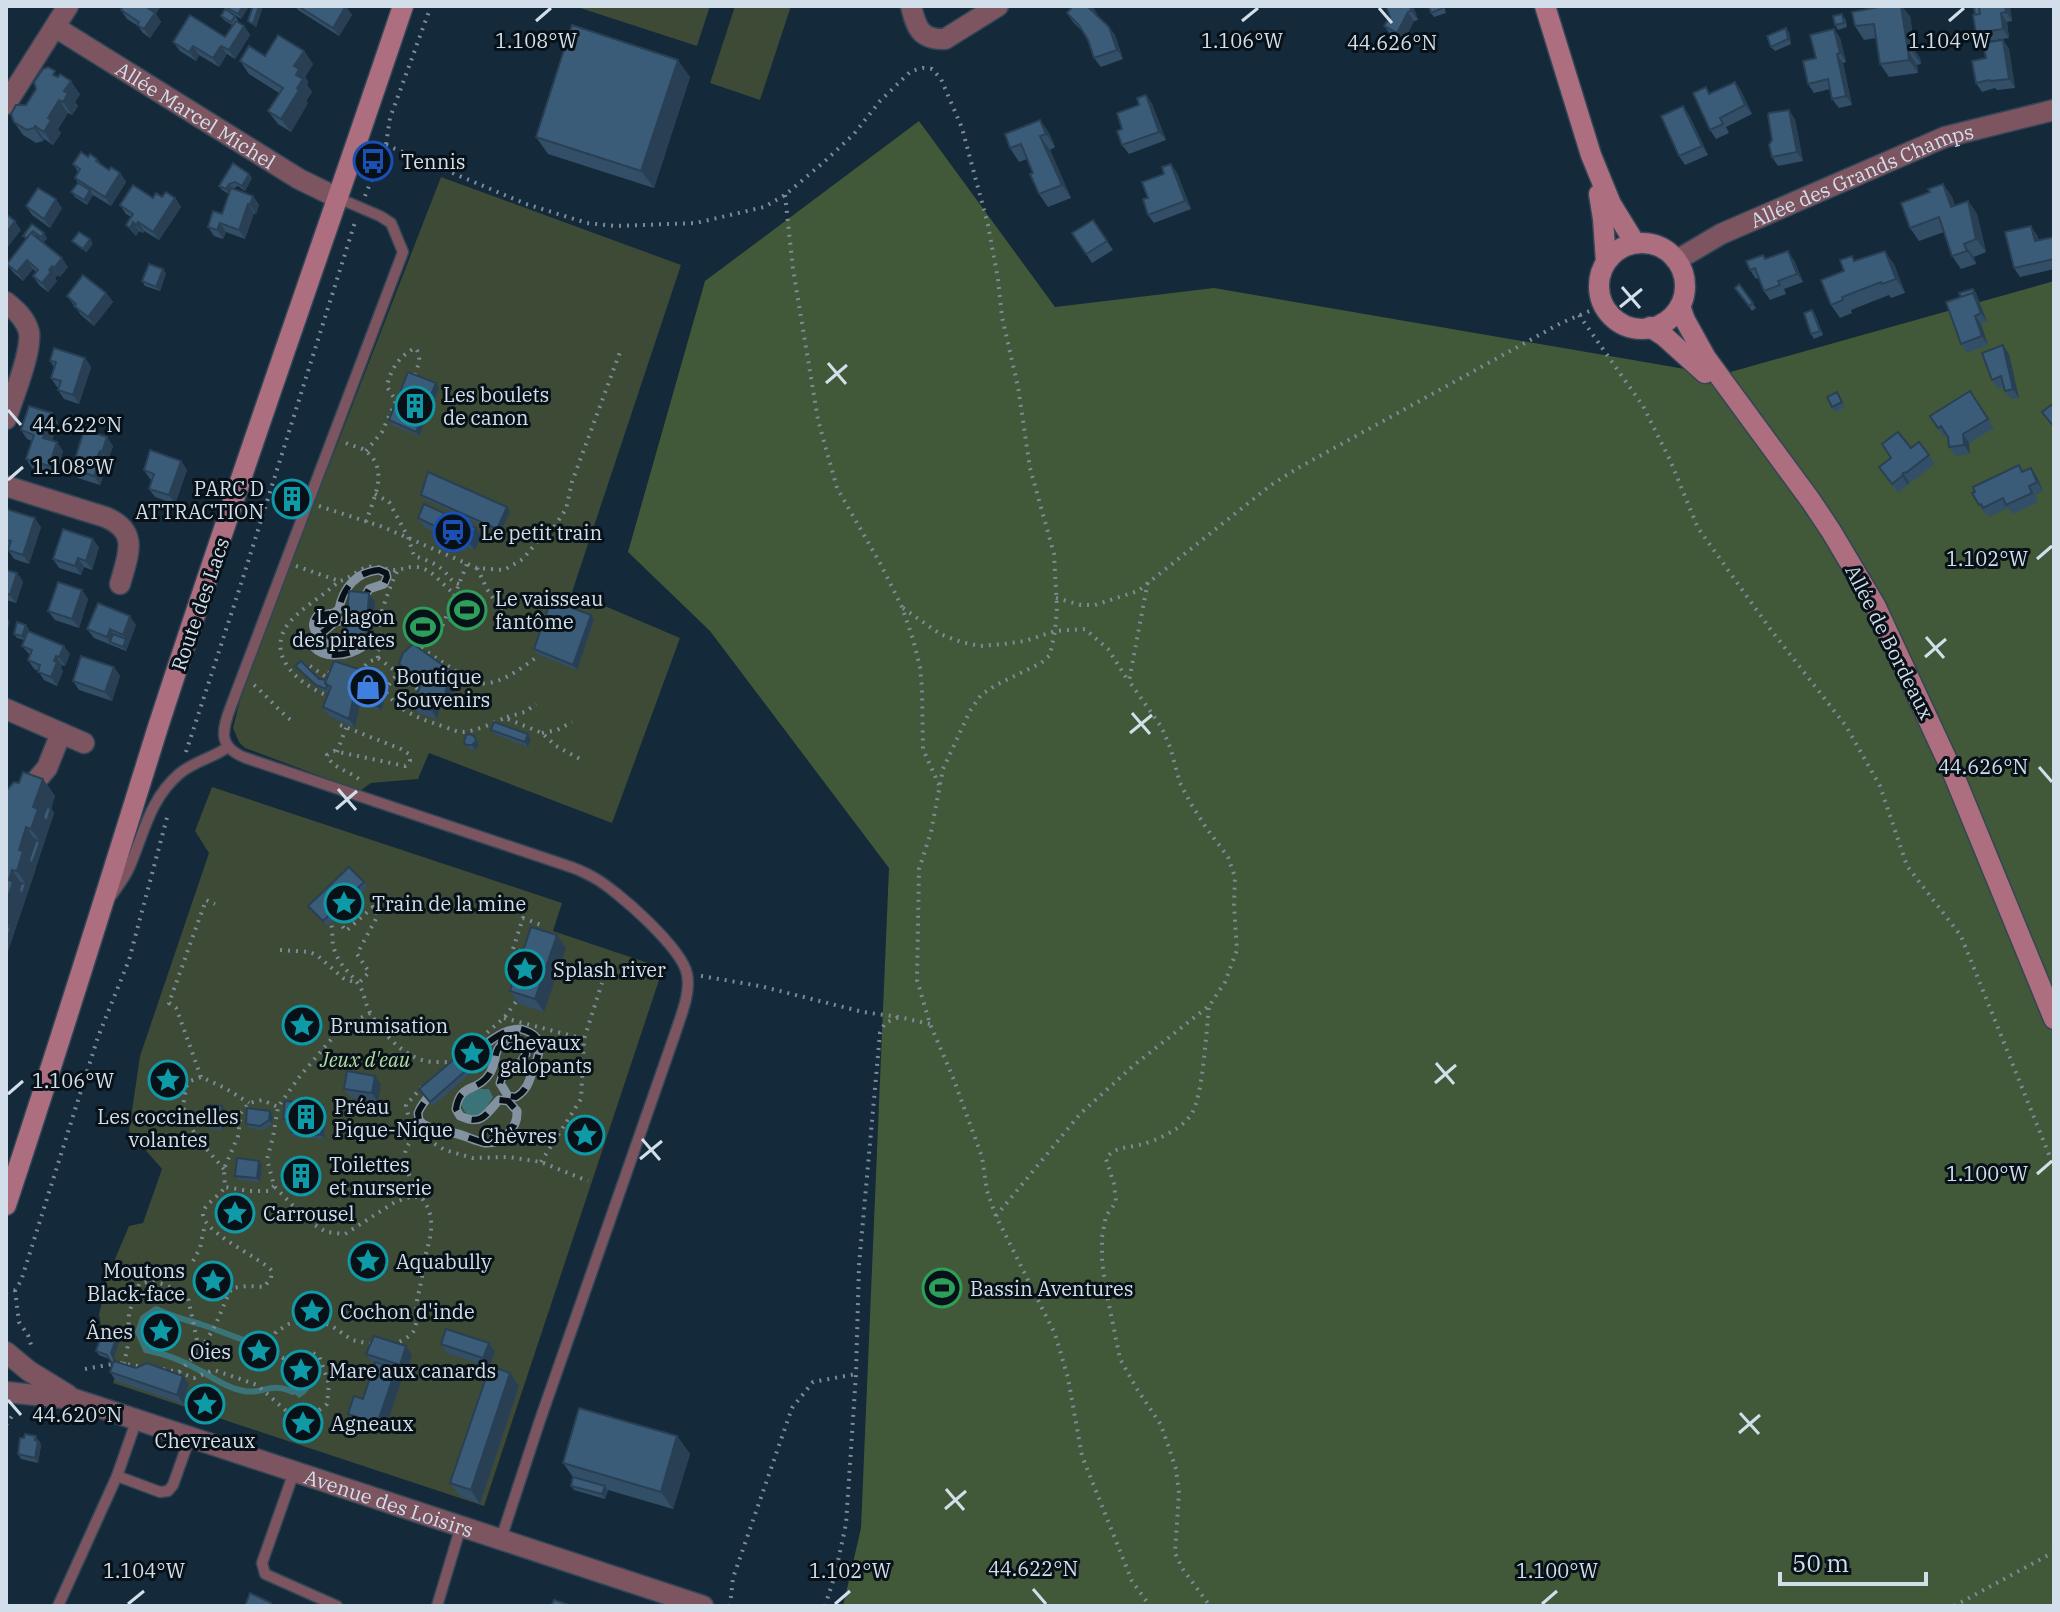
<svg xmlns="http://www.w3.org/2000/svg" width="2060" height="1612" viewBox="0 0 2060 1612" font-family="'IBM Plex Serif',serif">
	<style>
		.green { fill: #3c4a36 }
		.forest { fill: #415938 }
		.water { fill: #3b7478 }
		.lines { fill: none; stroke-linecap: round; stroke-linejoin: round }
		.stream { stroke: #3b7478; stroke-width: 6 }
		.service-casing { stroke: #324656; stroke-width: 13 }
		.minor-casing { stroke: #324656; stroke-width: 23 }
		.secondary-casing { stroke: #324656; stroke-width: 23 }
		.path { stroke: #7b8b99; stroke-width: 4; stroke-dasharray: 2 6; stroke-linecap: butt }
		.service { stroke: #7d5560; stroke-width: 10 }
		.minor { stroke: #7d5560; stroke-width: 20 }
		.secondary { stroke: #ad6f80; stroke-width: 20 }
		.rail-casing { stroke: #8292a0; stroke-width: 9 }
		.rail { stroke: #081118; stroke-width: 6; stroke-dasharray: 18; stroke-linecap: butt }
		.wall { fill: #334f67 }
		.shaded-wall { fill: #294054 }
		.building { fill: #3b5c78; stroke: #294054; stroke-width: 2 }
		.ticks { fill: none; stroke: #d2dfea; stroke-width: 3 }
		.labels { text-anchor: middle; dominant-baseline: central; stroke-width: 6; stroke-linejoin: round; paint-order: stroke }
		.street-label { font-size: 20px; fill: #d2dfea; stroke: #081118 }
		.poi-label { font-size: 20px; fill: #d2dfea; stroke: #081118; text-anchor: start }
		.park-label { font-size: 20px; font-style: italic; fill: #b4dda3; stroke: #081118 }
		.ticks-label { font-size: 20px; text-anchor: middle; fill: #d2dfea; stroke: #081118; stroke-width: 6; stroke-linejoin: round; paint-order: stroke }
	</style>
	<rect width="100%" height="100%" fill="#14293a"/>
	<!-- green -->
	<g class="green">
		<path d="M574 6H710L697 46Z"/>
		<path d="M735 6H791L760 100 710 83Z"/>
		<path d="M441 177 681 265 572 592 680 638 612 823 429 753 418 779 371 783 360 791 245 748 239 742 233 728 240 700 279 594Z"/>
		<path d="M212 787 562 903 553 931 663 968 484 1506 113 1383 117 1371 111 1359 99 1355 104 1342 99 1315 107 1278 129 1226 143 1223 162 1169 129 1131 140 1056 209 853 195 831Z"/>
	</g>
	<!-- forest -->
	<path class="forest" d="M919 121 1055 307 1214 288 1720 375 2054 281V1606H843L861 1528 889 868 710 631 628 552 705 281Z"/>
	<!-- water -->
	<g class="water">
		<path d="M459 594C468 596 486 604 481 618 479 623 469 628 464 631L448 621Z"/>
		<path d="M480 1089H489L493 1097 483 1113 473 1118C465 1114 461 1109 461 1099L472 1092Z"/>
		<path d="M303 1364C315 1376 314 1390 299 1398L293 1392C292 1381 289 1366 303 1364Z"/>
	</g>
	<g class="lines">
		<!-- stream -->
		<path class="stream" d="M257 1344C237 1339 219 1330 200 1324 185 1320 171 1316 156 1309L143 1318 138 1332 146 1350C165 1354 182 1360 199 1370 214 1378 227 1388 244 1391 264 1395 269 1381 293 1392"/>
		<defs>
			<g id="service">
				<path d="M338 198 380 216 391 223 403 252 231 706C222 730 217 747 246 758L565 865C575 868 584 872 593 877 617 890 682 948 687 974 691 993 681 1015 675 1034L539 1423 501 1539"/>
				<path d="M112 895C118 886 125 877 129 868 144 834 149 800 179 774 194 761 213 758 228 747"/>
				<path d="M294 1472 262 1563 265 1574 337 1606"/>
				<path d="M117 1476 160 1492 168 1491 173 1485 190 1437"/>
				<path d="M58 1606 117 1476 137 1419"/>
				<path d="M437 1606 461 1526"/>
			</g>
			<g id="minor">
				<path d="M911 6C916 27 920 40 945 39L998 6"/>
				<path id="s1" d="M55 27 299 179 338 198"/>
				<path d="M6 104 68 6"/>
				<path id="s2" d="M1677 260 1721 234 1945 137 2054 110"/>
				<path d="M6 302C16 310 26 319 29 332 32 352 13 398 6 419"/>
				<path d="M6 486 105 517C140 531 128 555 120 584"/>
				<path d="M6 709 84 743"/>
				<path d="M6 816 47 768 61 733"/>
				<path d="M6 1352 29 1371 68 1395"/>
				<path id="s3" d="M6 1392 74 1399 703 1606"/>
			</g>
			<g id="secondary">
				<path d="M1545 6 1591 155 1611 204 1635 243"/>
				<path d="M1599 194 1603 219 1606 262"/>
				<circle cx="1642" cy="286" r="43"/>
				<path d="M1680 306 1685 320 1706 358 1811 501 1831 531 1875 605 1953 773 2054 1019"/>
				<path d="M1650 327 1664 336 1705 373"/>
				<path d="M6 1205C59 1046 108 887 158 727 236 486 322 247 403 6"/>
			</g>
		</defs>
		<!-- service casing -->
		<use href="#service" class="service-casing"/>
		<!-- minor casing -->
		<use href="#minor" class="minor-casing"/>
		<!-- secondary casing -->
		<use href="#secondary" class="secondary-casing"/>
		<!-- path -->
		<g class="path">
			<path d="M386 145 526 204 587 223 615 226 696 223 764 207 785 195 825 161 854 134 880 101 911 71 923 68 932 69 941 79 962 128 988 225 998 279 1002 317 1018 387 1030 468 1054 554 1057 608 1055 631 1050 655 1041 663 996 685 981 695 970 711 943 769 931 832 919 869 917 980 930 1024 954 1080 982 1157 987 1191 996 1216 1055 1334 1068 1378 1082 1456 1132 1581 1150 1606"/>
			<path d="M785 195 793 269 818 420 837 488 880 563 902 607 913 639 920 667 922 688 923 749 939 785"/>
			<path d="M365 196 386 145 390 118 431 6"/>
			<path d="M1579 315 1643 406 1670 460 1698 528 1771 630 1846 726 1880 786 1907 866 1961 936 2054 1167"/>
			<path d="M346 443C352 446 360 447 364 450 391 468 373 499 366 522"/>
			<path d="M366 451 382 432 396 401 387 387C390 370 399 356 415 348 424 357 416 369 413 380"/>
			<path d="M375 494 389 502 408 537 414 556C424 559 436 563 444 571 450 577 450 581 459 584"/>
			<path d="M319 506 383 527 477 568 504 570 523 559 537 542 554 527 566 509 572 482 620 352"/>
			<path d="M296 566 339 581"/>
			<path d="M477 568 487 589 507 620 522 627"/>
			<path d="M1056 598 1081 605H1095L1138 591 1271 485 1298 468 1561 323 1604 305"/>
			<path d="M903 608 940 634 961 642 980 646 1004 644 1025 641 1055 631 1085 629 1108 649 1127 679"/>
			<path d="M420 647 432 641 442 627 467 564"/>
			<path d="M416 652 420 647 472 682C496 689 518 670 537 657"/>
			<path d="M378 658C376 645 377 657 380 645 381 637 379 628 380 619 381 611 393 578 398 570"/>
			<path d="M310 666 326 677 332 669"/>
			<path d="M360 672 368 662 378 658 413 684 419 691 418 693"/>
			<path d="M364 672 376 676C395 711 410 715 445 727 451 729 456 732 463 732 477 731 492 723 505 718L542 733 556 746 580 759"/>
			<path d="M254 685C268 697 278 710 292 721"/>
			<path d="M384 691 405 664"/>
			<path d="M331 697C304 687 266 660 286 627 298 609 324 596 339 581 350 579 358 569 368 567 375 565 386 570 394 570 401 570 406 567 413 567 432 566 441 585 455 594"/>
			<path d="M507 717 525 712 536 704"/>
			<path d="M345 719 340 725 401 749 409 754 410 761 405 766 334 751 327 755C333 770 350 770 361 781"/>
			<path d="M542 733 557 730 572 722"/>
			<path d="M186 752 241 584 356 219"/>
			<path d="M337 752 346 728"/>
			<path d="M336 912 340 923 346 931 373 907 378 915 357 954 369 972 358 984"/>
			<path d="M329 918C334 928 331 939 334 949 340 967 349 971 359 985 365 994 365 1005 371 1014 381 1032 402 1054 422 1060 432 1063 444 1062 454 1062"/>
			<path d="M280 950 310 952 318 956 343 978 356 983"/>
			<path d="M521 957 523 952 513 949 523 918 541 925 539 933"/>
			<path d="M701 976 760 986 863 1012 899 1017 930 1024"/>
			<path d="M1209 1008C1206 1032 1203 1095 1192 1113 1183 1129 1156 1141 1139 1145 1126 1148 1113 1147 1106 1159L1114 1184 1116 1202 1106 1216 1102 1237V1261L1106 1290 1120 1359 1137 1389 1161 1425 1168 1445 1176 1469 1179 1493 1175 1553 1182 1568 1210 1606"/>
			<path d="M370 1013 340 1029 300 1076 278 1107 273 1137 267 1159 274 1186 307 1220 326 1232 345 1234 395 1202 410 1197H421C437 1216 431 1236 425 1257 423 1265 423 1274 421 1282 420 1289 418 1294 417 1301 415 1311 419 1323 413 1332 408 1338 399 1343 391 1344"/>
			<path d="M504 1018 584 1039"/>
			<path d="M475 1043 504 1018 518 999"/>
			<path d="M201 1077 178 1013 176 1008 169 1003 206 900 215 904"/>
			<path d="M413 1138 406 1105 422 1087"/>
			<path d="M541 1162 581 1099 584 1039 602 983"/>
			<path d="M224 1169 196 1137 183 1107 186 1087 190 1081 201 1077 225 1088 249 1103"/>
			<path d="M274 1186 269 1191H249L225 1187 224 1169 238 1136 241 1113 249 1103 262 1100 278 1107"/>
			<path d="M421 1197C410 1176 395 1159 413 1138H425L445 1150 473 1158 509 1157 541 1162 588 1181"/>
			<path d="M996 1216 1080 1114 1133 1066 1210 1005 1225 982 1237 950 1234 905 1235 877 1228 857 1207 829 1191 804 1180 783 1170 747 1162 728 1129 681 1148 581"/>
			<path d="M193 1261 200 1248 205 1224"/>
			<path d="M15 1290 19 1322 28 1335 32 1348"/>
			<path d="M6 1292 15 1290 21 1281 98 1037 129 960 168 814"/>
			<path d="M120 1363 143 1367"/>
			<path d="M124 1364 128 1345 129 1313 139 1284C155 1278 174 1287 188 1298L197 1340 203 1345"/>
			<path d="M85 1369 113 1364"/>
			<path d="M163 1369 179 1372 194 1378 214 1370 243 1380 257 1385 292 1416 302 1418 310 1417 327 1404 329 1384 319 1356C306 1349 296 1353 283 1358L270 1345 276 1332 289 1324 314 1319 332 1326 352 1340 375 1345"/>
			<path d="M179 1372C190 1360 201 1350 209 1336 219 1321 223 1304 232 1288L248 1286 264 1287 271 1278 272 1271C262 1258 194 1229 204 1210 207 1203 220 1195 225 1187"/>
			<path d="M6 1425 14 1413"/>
			<path d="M730 1606 733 1578 792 1408 813 1382 856 1374"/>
			<path d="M825 1606 835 1575 846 1524 856 1374 859 1265 880 1033 885 1023 899 1017"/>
			<path d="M1954 1606 2054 1552"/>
		</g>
		<!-- service -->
		<use href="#service" class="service"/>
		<!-- minor -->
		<use href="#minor" class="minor"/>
		<!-- secondary -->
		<use href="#secondary" class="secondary"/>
		<defs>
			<g id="rail">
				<path d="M379 570 386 573 387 577 384 584 369 589 365 596 362 647C349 656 324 659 314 647L316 640 332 643 347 639 352 630 347 622C335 618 332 626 322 633L316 632C312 626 313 622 317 616L334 613 339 609C343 588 356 572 379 570Z"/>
				<path d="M521 1029C546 1036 541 1050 533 1070 529 1082 527 1090 516 1097L508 1096 500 1083 503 1074 517 1067 526 1054 523 1043 514 1038C489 1047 500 1056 490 1073 478 1093 460 1082 456 1109L460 1116C482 1126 485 1115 499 1100L508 1101 517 1111C518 1128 503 1144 485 1143 475 1141 464 1135 454 1133 444 1131 432 1130 423 1124 418 1120 419 1119 418 1113 425 1093 487 1038 508 1031 511 1030 517 1029 521 1029Z"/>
			</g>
		</defs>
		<!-- rail casing -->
		<use href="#rail" class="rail-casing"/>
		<!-- rail -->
		<use href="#rail" class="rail"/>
	</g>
	<!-- wall -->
	<g class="wall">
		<path d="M223 6H249L241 19 225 9Z"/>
		<path d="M295 6H345L352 15 339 36 298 10Z"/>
		<path d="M1386 6H1413L1418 20 1414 21 1403 42 1391 35 1384 26 1390 17Z"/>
		<path d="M1444 6 1446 13 1434 17 1431 13Z"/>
		<path d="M1974 6H2010L2012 21 2007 22 2009 38 1982 42 1976 33Z"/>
		<path d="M121 10 156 14 161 22 150 38 143 33 138 26 127 19Z"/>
		<path d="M1067 13H1097L1096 14 1109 27 1115 35 1123 59 1101 67 1094 58 1088 40 1083 32 1073 22Z"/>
		<path d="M221 16H235L238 20 237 22 244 26 250 35 235 59 227 54 219 67 199 55 196 61 180 51 173 42 225 37 232 25 224 20Z"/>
		<path d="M1910 16 1915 51 1920 58 1921 64 1917 65 1918 73 1889 77 1880 64 1876 38 1864 40 1855 26Z"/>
		<path d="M1845 18 1847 27 1838 30 1835 25Z"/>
		<path d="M1834 29 1840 38 1846 62 1843 63 1852 105 1839 108 1832 99 1830 89 1814 93 1808 84 1816 58Z"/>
		<path d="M1789 32 1791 44 1775 51 1771 47Z"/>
		<path d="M2003 40 2009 49 2015 88 1997 90 1995 88 1982 92 1976 83 1986 58Z"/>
		<path d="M304 51 313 64 305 77 308 82 307 85 312 92 306 101 308 103 291 132 278 124 268 111 279 93 249 74 240 61 265 56Z"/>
		<path d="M58 77 80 94 75 102 78 106 72 115 68 113 58 129 61 133 53 145 44 139 43 141 36 143 23 135 14 122 26 105Z"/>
		<path d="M690 77 654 188 548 154 536 137Z"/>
		<path d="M1735 82 1741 91 1752 114 1726 127 1729 133 1716 139 1710 130V93Z"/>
		<path d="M1146 95 1152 104 1166 140 1129 154 1122 145V129Z"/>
		<path d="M1689 115 1708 155 1685 165 1679 156Z"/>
		<path d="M1795 119 1803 161 1778 166 1772 157Z"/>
		<path d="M1040 120 1049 133 1055 147 1050 150 1071 198 1048 207 1039 194 1033 173 1027 159 1019 162 1010 148Z"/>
		<path d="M88 157 97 159 102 165 109 170 120 173 126 182 111 206 93 195 87 205 75 197 71 192 78 183 75 178 78 172 73 164Z"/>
		<path d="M1171 164 1177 173 1191 209 1154 223 1148 215V198Z"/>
		<path d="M252 178 245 191 238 186 232 189 253 196 259 205 256 214 254 213 245 239 226 232 223 239 214 236 208 227 222 214 229 194 222 190 219 186Z"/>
		<path d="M1943 184 1952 197 1955 206 1968 201 1977 214 1986 252 1974 257 1976 264 1961 269 1952 256 1944 232 1919 241 1910 228 1930 192Z"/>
		<path d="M162 197 175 198 181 207 159 240 144 231 143 233 139 231 136 236 126 225 131 217 126 214 120 205 153 198Z"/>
		<path d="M26 206 62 208 50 228 32 215Z"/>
		<path d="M1093 220 1113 250 1092 263 1072 233Z"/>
		<path d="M32 224 47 238 44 242 36 235 35 237 68 267 60 277 58 275 55 278 57 281 48 292 39 285 33 276 36 272 33 269 23 281 13 272 7 264 26 239 23 236Z"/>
		<path d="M2037 235 2039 240 2054 237V269L2020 277 2014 268Z"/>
		<path d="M1766 259 1794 260 1803 282 1784 289 1786 294 1770 300 1764 291 1759 278 1756 279 1750 270Z"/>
		<path d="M1855 261 1894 264 1905 293 1891 298 1889 295 1851 310 1852 313 1840 318 1831 305 1844 271Z"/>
		<path d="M166 273 160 291 145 286 142 281Z"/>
		<path d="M1739 284 1756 308 1752 311 1735 288Z"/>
		<path d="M1973 289 1976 293 1987 322 1981 324 1988 345 1967 353 1961 344V297Z"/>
		<path d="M106 293 113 302 94 326 81 315 67 296Z"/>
		<path d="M1812 310 1815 314 1823 335 1814 339 1811 334Z"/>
		<path d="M2009 354 2019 398 2011 399 2005 391 2004 387 1998 389 1992 380Z"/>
		<path d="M85 358 91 367 79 404 64 399 58 390 59 388 57 387 51 378 54 367 50 361Z"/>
		<path d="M436 383 439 388 419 436 392 425 389 420Z"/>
		<path d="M1970 391 1994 428 1969 443 1970 454 1956 456 1949 447 1948 437 1947 435 1944 437 1930 416Z"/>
		<path d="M1837 392 1845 407 1835 412 1832 407Z"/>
		<path d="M58 422 52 440 63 451 56 475 32 468 26 459 32 441 27 439 21 430Z"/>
		<path d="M84 430 113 446 108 460H106L105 463 107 465 100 485 78 478 72 469Z"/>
		<path d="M1919 442 1935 464 1913 481 1909 482 1908 485 1898 493 1879 467Z"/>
		<path d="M181 461 187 470 175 504 155 497 149 489 152 480 150 479 144 470Z"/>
		<path d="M2019 465 2023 471 2031 468 2037 477 2043 491 2035 495 2038 502 2013 514 2008 508 1989 517 1987 513 1985 514 1979 505Z"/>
		<path d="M421 495 507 507 510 512 500 533 424 499Z"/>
		<path d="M297 496 295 505 286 503 283 498Z"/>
		<path d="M6 509 41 527 29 564 14 559 8 550 9 548 6 546Z"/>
		<path d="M418 518 476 528 482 536 475 550 424 527Z"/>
		<path d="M99 547 92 570 84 567 81 575 59 568 53 559Z"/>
		<path d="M6 570 17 573 23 582 16 603 6 600Z"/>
		<path d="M82 590 88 599 79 628 55 620 48 611Z"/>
		<path d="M369 593 375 602 372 647 352 644 345 635Z"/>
		<path d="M594 620 577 670 537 654 534 649Z"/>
		<path d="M136 625 126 651 94 638 87 629Z"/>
		<path d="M29 629 28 631 70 654 65 666 62 665 61 668 63 671 57 686 44 680 38 671 34 669 28 660 30 655 22 646 24 640 17 638 14 634Z"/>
		<path d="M403 653 458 679 450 707 441 704 437 719 419 714 413 705 421 684 405 673 399 664Z"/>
		<path d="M295 666 319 679 374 681 370 693 381 698 384 702 381 711 367 705 360 704 355 728 329 716 323 707 329 693 319 689Z"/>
		<path d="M114 667 120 676 112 701 79 690 73 681Z"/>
		<path d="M491 730 531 739 528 747 494 734Z"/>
		<path d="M475 737 479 745 475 750 469 749 464 742Z"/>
		<path d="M43 779 55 796 51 808 54 813 6 957V791L19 783Z"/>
		<path d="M364 882 367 887 327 926 308 906Z"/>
		<path d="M557 935 566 948 544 1012 519 1004 510 991 513 981 510 977 523 952Z"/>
		<path d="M477 1040 490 1056 433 1106 422 1093Z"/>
		<path d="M381 1085 378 1102 351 1098 344 1089Z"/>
		<path d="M326 1109 324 1139 294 1137 291 1132V1124H286L283 1119Z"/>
		<path d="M225 1111 223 1130 210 1129 206 1124Z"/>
		<path d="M270 1111 273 1115 272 1124 263 1130 249 1128 246 1124Z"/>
		<path d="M259 1161 262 1165 260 1182 238 1180 235 1176Z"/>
		<path d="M312 1166 310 1188 291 1186 288 1182Z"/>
		<path d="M122 1335 114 1357 116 1362 189 1384 183 1404 116 1381 110 1372 113 1365 109 1359 99 1355 96 1351Z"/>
		<path d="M441 1344 495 1352 489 1367 447 1353Z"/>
		<path d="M366 1354 412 1355 406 1374 397 1371 402 1378 384 1433 354 1423 348 1414 363 1399 374 1363H372Z"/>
		<path d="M510 1373 519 1386 480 1504 460 1496 450 1483Z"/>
		<path d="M677 1436 690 1454 673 1509 608 1490 605 1499 574 1490 571 1486 573 1477 563 1463Z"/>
		<path d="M39 1440 41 1445 38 1463 21 1459 18 1454Z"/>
	</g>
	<!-- shaded-wall -->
	<g class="shaded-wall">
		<path d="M149 6H161L156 14 161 22 150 38 144 29Z"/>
		<path d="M243 6H249L241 19 238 14Z"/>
		<path d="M259 6 263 7 256 28 253 24Z"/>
		<path d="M346 6 352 15 339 36 333 28Z"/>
		<path d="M1089 6H1092L1097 13 1094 16 1088 7Z"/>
		<path d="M1410 6H1413L1418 20 1411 11Z"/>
		<path d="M1901 6H1902L1910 16 1915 51 1920 58 1921 64 1907 45Z"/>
		<path d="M2005 6H2010L2012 21 2006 12Z"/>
		<path d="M1408 12 1414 21 1403 42 1397 33Z"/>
		<path d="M2001 13 2007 22 2009 38 2003 29Z"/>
		<path d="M244 26 250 35 235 59 229 50Z"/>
		<path d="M1109 27 1115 35 1123 59 1117 50Z"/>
		<path d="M1786 28 1789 32 1791 44 1788 39Z"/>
		<path d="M1834 29 1840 38 1846 62 1840 53Z"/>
		<path d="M2003 40 2009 49 2015 88 2009 79Z"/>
		<path d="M193 46 199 55 196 61 189 52Z"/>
		<path d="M221 46 227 54 219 67 213 58Z"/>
		<path d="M304 51 313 64 305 77 308 82 307 85 312 92 306 101 308 103 291 132 281 119 297 88 294 66Z"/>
		<path d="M1908 51 1917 65 1918 73 1909 60Z"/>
		<path d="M1837 54 1843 63 1852 105 1846 96Z"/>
		<path d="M678 60 690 77 654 188 641 171Z"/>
		<path d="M71 81 80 94 75 102 78 106 72 115 63 102 64 91Z"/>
		<path d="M1735 82 1741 91 1752 114 1745 105Z"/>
		<path d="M1146 95 1152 104 1166 140 1159 132Z"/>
		<path d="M59 100 68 113 58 129 61 133 53 145 44 132 48 118Z"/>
		<path d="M1683 106 1689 115 1708 155 1702 146Z"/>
		<path d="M1789 110 1795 119 1803 161 1797 152Z"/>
		<path d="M1040 120 1049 133 1055 147 1046 134Z"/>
		<path d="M35 126 44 139 43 141 34 128Z"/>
		<path d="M1040 136 1050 150 1071 198 1062 185Z"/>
		<path d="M1171 164 1177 173 1191 209 1185 201Z"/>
		<path d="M120 173 126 182 111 206 105 197Z"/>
		<path d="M249 174 252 178 245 191 242 186Z"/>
		<path d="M229 184 232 188 229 194 226 189Z"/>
		<path d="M1943 184 1952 197 1961 220 1951 207Z"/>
		<path d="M90 190 93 195 87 205 84 200Z"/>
		<path d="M253 196 259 205 256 214 250 205Z"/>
		<path d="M175 198 181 207 159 240 153 232Z"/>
		<path d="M56 199 62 208 50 228 44 219Z"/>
		<path d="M1968 201 1977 214 1986 252 1976 239Z"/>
		<path d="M248 204 254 213 245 239 239 230Z"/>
		<path d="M15 221 21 230 8 247 6 243V233Z"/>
		<path d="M133 222 139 231 136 236 130 228Z"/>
		<path d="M138 222 144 231 143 233 136 225Z"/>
		<path d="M220 223 226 232 223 239 217 230Z"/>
		<path d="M2031 226 2037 235 2041 250 2035 241Z"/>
		<path d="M44 233 47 238 44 242 41 237Z"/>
		<path d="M90 239 93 244 86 253 83 249Z"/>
		<path d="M1964 244 1974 257 1976 264 1967 251Z"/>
		<path d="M1788 251 1794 260 1803 282 1797 274Z"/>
		<path d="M1885 251 1894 264 1905 293 1896 279Z"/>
		<path d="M62 258 68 267 60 277 54 268Z"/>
		<path d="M27 260 33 269 23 281 17 272Z"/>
		<path d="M52 266 58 275 55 278 57 281 48 292 42 283Z"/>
		<path d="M163 269 166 273 160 291 156 287Z"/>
		<path d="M1973 289 1976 293 1987 322 1981 313Z"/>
		<path d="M106 293 113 302 94 326 88 317Z"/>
		<path d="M1975 316 1981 324 1988 345 1982 336Z"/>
		<path d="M2003 345 2009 354 2019 398 2013 389Z"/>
		<path d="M85 358 91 367 79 404 73 395Z"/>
		<path d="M436 383 439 388 419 436 416 432Z"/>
		<path d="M52 413 58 422 50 447 43 438Z"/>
		<path d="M1963 434 1969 443 1970 454 1964 445Z"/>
		<path d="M107 437 113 446 108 460 102 452Z"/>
		<path d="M57 442 63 451 56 475 49 466Z"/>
		<path d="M100 451 106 460 105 463 107 465 100 485 94 476Z"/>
		<path d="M181 461 187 470 175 504 169 495Z"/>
		<path d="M2031 468 2037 477 2043 491 2037 482Z"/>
		<path d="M1903 473 1909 482 1908 485 1902 476Z"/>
		<path d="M294 491 297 496 295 505 292 501Z"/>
		<path d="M507 507 510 512 500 533 497 529Z"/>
		<path d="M35 518 41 527 29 564 23 555Z"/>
		<path d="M476 528 482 536 475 550 468 542Z"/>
		<path d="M93 539 99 547 92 570 86 561Z"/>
		<path d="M78 558 84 567 81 575 75 566Z"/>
		<path d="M17 573 23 582 16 603 10 595Z"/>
		<path d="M82 590 88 599 79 628 72 619Z"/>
		<path d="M369 593 375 602 372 647 366 639Z"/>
		<path d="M591 615 594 620 577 670 573 665Z"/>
		<path d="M6 616 10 622 6 636Z"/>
		<path d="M130 616 136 625 129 643 123 635Z"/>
		<path d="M26 625 29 629 25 641 22 636Z"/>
		<path d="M110 629 116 638 110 642 107 637Z"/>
		<path d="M126 639 129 643 126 651 123 647Z"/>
		<path d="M64 646 70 654 65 666 59 657Z"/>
		<path d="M56 656 62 665 61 668 63 671 57 686 51 677Z"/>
		<path d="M114 667 120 676 112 701 105 692Z"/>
		<path d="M451 671 458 679 450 707 444 698Z"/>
		<path d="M367 672 374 681 368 703 364 701 367 706 361 697Z"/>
		<path d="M354 695 360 704 355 728 349 719Z"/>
		<path d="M435 695 441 704 437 719 431 710Z"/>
		<path d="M381 698 384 702 381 711 378 707Z"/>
		<path d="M528 734 531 739 528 747 525 742Z"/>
		<path d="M475 737 479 745 475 750 472 745Z"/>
		<path d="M43 779 55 796 47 822 51 808 54 813 43 846 31 829 33 807Z"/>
		<path d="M26 827 39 845 32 864 36 869 14 933 6 921V903L9 880 12 870 24 887 26 884 17 871 19 850Z"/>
		<path d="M40 842 43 846 35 869 32 864Z"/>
		<path d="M6 926 10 932 11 928 14 933 6 957Z"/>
		<path d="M557 935 566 948 544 1012 535 999Z"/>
		<path d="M375 1076 381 1085 378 1102 372 1093Z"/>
		<path d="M323 1105 326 1109 324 1139 321 1135Z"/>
		<path d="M222 1106 225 1111 223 1130 220 1125Z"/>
		<path d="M270 1111 273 1115 272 1124 269 1120Z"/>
		<path d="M259 1161 262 1165 260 1182 257 1178Z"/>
		<path d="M309 1162 312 1166 310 1188 307 1183Z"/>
		<path d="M119 1330 122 1335 114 1357 124 1378 111 1353Z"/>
		<path d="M489 1343 495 1352 489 1367 483 1358Z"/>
		<path d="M406 1346 412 1355 406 1374 400 1365Z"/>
		<path d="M396 1369 402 1378 384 1433 377 1424Z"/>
		<path d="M510 1373 519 1386 480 1504 471 1490Z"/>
		<path d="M183 1376 189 1384 183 1404 177 1395Z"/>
		<path d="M36 1436 41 1445 38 1463 35 1458Z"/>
		<path d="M677 1436 690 1454 673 1509 661 1492Z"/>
		<path d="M605 1486 608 1491 605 1499 602 1494Z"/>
	</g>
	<!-- building -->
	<g class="building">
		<path d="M123 6H149L148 8 155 13 144 29 137 25 139 22 121 10Z"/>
		<path d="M224 6H243L238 14Z"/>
		<path d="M253 6H259L253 24 248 21Z"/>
		<path d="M298 6H346L333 28Z"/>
		<path d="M1073 6H1089L1088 7 1109 27 1117 50 1094 58 1088 40 1079 25 1067 13Z"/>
		<path d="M1386 6H1410L1411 11 1408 12 1397 33 1384 26 1390 17Z"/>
		<path d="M1429 6H1442L1443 8 1431 13Z"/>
		<path d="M1884 6H1901L1907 45H1911L1912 51H1908L1909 60 1880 64 1874 24 1855 26 1852 12Z"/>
		<path d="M1974 6H1979L1980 14 1975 15Z"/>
		<path d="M1979 6H2005L2006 12 2001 13 2003 29 1976 33 1973 15 1980 14Z"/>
		<path d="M225 9 235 16 231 22 221 16Z"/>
		<path d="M1842 14 1844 23 1835 25 1833 16Z"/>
		<path d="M190 15 225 37 236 21 244 26 229 50 221 46 213 58 193 46 189 52 173 42Z"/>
		<path d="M572 25 678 60 641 171 536 137Z"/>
		<path d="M1786 28 1788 39 1771 47 1767 36Z"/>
		<path d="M1834 29 1840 53 1837 54 1846 96 1832 99 1828 79 1808 84 1803 61 1816 58 1810 35Z"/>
		<path d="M278 35 304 51 294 66 299 69 296 75 303 79 297 88 299 90 281 119 268 111 283 88 240 61 249 46 265 56Z"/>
		<path d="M2003 40 2009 79 1991 81 1989 80 1976 83 1972 61 1986 58 1983 43Z"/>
		<path d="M48 67 55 71 53 75 58 77 60 74 71 81 64 91 68 93 63 102 59 100 48 118 51 120 44 132 35 126 34 128 27 130 14 122 11 114 16 105H26L36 89 34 82 43 69Z"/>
		<path d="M1735 82 1745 105 1720 118 1723 124 1710 130 1693 93 1706 87 1709 94Z"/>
		<path d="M1146 95 1159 132 1122 145 1117 131 1122 129 1117 113 1139 105 1137 98Z"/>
		<path d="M1683 106 1702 146 1679 156 1661 116Z"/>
		<path d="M1789 110 1797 152 1772 157 1769 145 1772 140 1768 115 1769 113Z"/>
		<path d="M1040 120 1046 134 1040 136 1062 185 1039 194 1030 174 1033 173 1021 144 1010 148 1005 134Z"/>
		<path d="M81 152 88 157 90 154 97 159 96 161 109 170 111 167 120 173 105 197 75 178 80 169 73 164Z"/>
		<path d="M233 163 249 174 242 186 235 182 229 184 226 189 219 186Z"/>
		<path d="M1171 164 1185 201 1148 215 1143 199 1148 198 1142 182 1164 174 1162 167Z"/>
		<path d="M78 183 90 190 84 200 71 192Z"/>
		<path d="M1943 184 1951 207 1968 201 1976 239 1964 244 1967 251 1952 256 1939 217 1910 228 1901 203 1930 192 1928 189Z"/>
		<path d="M133 185 153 198 156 193 162 197 166 192 175 198 153 232 138 222 136 225 133 222 130 228 126 225 133 214 120 205Z"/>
		<path d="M38 188 56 199 44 219 26 206Z"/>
		<path d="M231 188 253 196 250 205 248 204 239 230 220 223 217 230 208 227 213 211 222 214Z"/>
		<path d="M6 214 15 221 6 233Z"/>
		<path d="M1093 220 1107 241 1086 254 1072 233Z"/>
		<path d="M32 224 44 233 41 237 33 231 27 238 23 236Z"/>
		<path d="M2031 226 2035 241 2054 237V259L2014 268 2005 232Z"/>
		<path d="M79 232 90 239 83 249 72 241Z"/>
		<path d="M31 233 62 258 54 268 52 266 49 270 51 272 42 283 33 276 38 270 27 260 17 272 7 264Z"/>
		<path d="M1788 251 1797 274 1778 281 1780 285 1764 291 1755 268 1750 270 1746 261 1763 255 1765 259Z"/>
		<path d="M1885 251 1896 279 1882 284 1881 282 1842 297 1843 300 1831 305 1821 280 1844 271 1840 260 1852 256 1854 261Z"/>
		<path d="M149 264 163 269 156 287 142 281Z"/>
		<path d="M83 275 106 293 88 317 74 306 76 304 67 296Z"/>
		<path d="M1739 284 1753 303 1749 306 1735 288Z"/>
		<path d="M1973 289 1976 297 1973 293 1961 297 1959 293Z"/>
		<path d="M1973 293 1981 313 1975 316 1982 336 1961 344 1946 302Z"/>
		<path d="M1812 310 1820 331 1811 334 1804 313Z"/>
		<path d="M2003 345 2013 389 2005 391 2001 376 1992 380 1982 353Z"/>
		<path d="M54 348 85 358 73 395 58 390 61 381 51 378 56 362 50 361Z"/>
		<path d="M408 372 436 383 416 432 389 420Z"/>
		<path d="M1970 391 1988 419 1963 434 1964 445 1949 447 1948 437 1941 426 1938 428 1930 416Z"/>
		<path d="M1837 392 1842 402 1832 407 1827 397Z"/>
		<path d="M2054 403V427L2042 412Z"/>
		<path d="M29 406 52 413 43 438 57 442 49 466 26 459 34 435 21 430Z"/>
		<path d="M84 430 107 437 102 452 100 451 98 455 101 456 94 476 72 469Z"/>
		<path d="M1898 432 1911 448 1919 442 1929 455 1907 472 1903 473 1902 476 1892 484 1879 467 1891 458 1882 444Z"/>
		<path d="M150 450 181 461 169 495 149 489 154 474 144 470Z"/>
		<path d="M2019 465 2022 472 2031 468 2037 482 2029 486 2032 493 2006 505 2003 498 1983 508 1981 504 1979 505 1972 493 1975 492 1973 487Z"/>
		<path d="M428 472 507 507 497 529 421 495Z"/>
		<path d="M285 488 294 491 292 501 283 498Z"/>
		<path d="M424 504 476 528 468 542 418 518Z"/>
		<path d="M6 509 35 518 23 555 8 550 11 541 6 540Z"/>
		<path d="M63 529 93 539 86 561 78 558 75 566 53 559Z"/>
		<path d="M6 570 17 573 10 595 6 593Z"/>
		<path d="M58 582 82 590 72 619 48 611Z"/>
		<path d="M349 591 369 593 366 639 345 635Z"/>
		<path d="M551 600 591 615 573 665 534 649Z"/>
		<path d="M98 603 130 616 123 635 110 629 107 637 87 629Z"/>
		<path d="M17 622 26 625 22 636 14 634Z"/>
		<path d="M28 631 64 646 59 657 56 656 54 661 57 662 51 677 38 672 40 665 28 660 32 650 22 646Z"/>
		<path d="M113 634 126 639 123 647 110 642Z"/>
		<path d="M413 644 451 671 444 698 435 695 431 710 413 705 422 681 399 664 403 653Z"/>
		<path d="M81 656 114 667 105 692 73 681Z"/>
		<path d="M301 661 319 679 327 680 325 683 327 686 326 689 316 685 295 666Z"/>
		<path d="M334 661 367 672 361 697 354 695 349 719 323 707 331 687 325 683Z"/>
		<path d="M367 692 381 698 378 707 364 701Z"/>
		<path d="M494 722 528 734 525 742 491 730Z"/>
		<path d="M470 734 475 737 476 741 472 745H466L464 742 466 735Z"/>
		<path d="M23 772 43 779 33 807 38 809 31 829 26 827 19 850 23 851 17 871 12 870 9 880 13 882 6 903V791L14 782 19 783Z"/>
		<path d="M47 807 51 808 47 822 43 817Z"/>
		<path d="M36 840 40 842 32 864 29 860Z"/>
		<path d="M349 867 364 882 323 921 308 906Z"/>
		<path d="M21 883 26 884 22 895 19 890Z"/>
		<path d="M6 927 11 928 7 939 6 937Z"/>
		<path d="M531 927 557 935 535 999 510 991Z"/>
		<path d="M520 951 523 952 514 978 510 977Z"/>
		<path d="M477 1040 487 1052 430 1102 419 1089Z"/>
		<path d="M347 1071 375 1076 372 1093 344 1089Z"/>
		<path d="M285 1101 323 1105 321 1135 291 1132V1120L283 1119Z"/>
		<path d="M208 1105 222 1106 220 1125 206 1124Z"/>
		<path d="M247 1108 270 1111 269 1120 260 1126 246 1124Z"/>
		<path d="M237 1158 259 1161 257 1178 235 1176Z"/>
		<path d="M290 1160 309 1162 307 1183 288 1182Z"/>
		<path d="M105 1325 119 1330 111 1353 115 1361H114L113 1365 107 1355 96 1351Z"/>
		<path d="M446 1329 489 1343 483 1358 441 1344Z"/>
		<path d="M374 1336 406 1346 400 1365 366 1354Z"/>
		<path d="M114 1361 136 1368 147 1363 183 1376 177 1395 110 1372Z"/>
		<path d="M375 1362 396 1369 377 1424 348 1414 354 1396 363 1399Z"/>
		<path d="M490 1366 510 1373 471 1490 450 1483Z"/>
		<path d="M579 1408 677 1436 661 1492 563 1463Z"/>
		<path d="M25 1434 36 1436 35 1440 38 1441 35 1458 18 1454 20 1438H24Z"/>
		<path d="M573 1477 605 1486 602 1494 571 1486Z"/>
		<path d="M250 1593 271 1603V1606H245Z"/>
		<path d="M554 1600 572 1606H551Z"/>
	</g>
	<!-- ticks -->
	<path class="ticks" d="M1379 8 1392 23M536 21 551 8M1242 21 1258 8M1949 21 1964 8M1622 287 1640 308M1620 307 1642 289M828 363 846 384M826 383 847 365M8 410 21 425M8 480 23 467M2037 559 2052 546M1926 637 1944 658M1925 657 1946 639M1132 713 1150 734M1130 733 1152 715M2039 767 2052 782M338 789 356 810M336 809 357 791M1436 1063 1454 1084M1435 1083 1456 1065M8 1094 23 1081M642 1139 660 1160M640 1159 662 1141M2037 1174 2052 1161M8 1400 21 1415M1740 1413 1759 1434M1739 1433 1760 1415M946 1489 964 1510M945 1509 966 1491M1033 1589 1046 1604M128 1604 144 1591M835 1604 850 1591M1542 1604 1557 1591"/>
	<!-- icons -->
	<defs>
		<symbol id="bus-ring" viewBox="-11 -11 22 22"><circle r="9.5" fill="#081118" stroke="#1a4fb4" stroke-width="1.5"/><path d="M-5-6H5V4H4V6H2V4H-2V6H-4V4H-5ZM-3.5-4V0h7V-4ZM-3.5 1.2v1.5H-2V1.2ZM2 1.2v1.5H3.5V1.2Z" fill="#1a4fb4"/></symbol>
		<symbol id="building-ring" viewBox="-11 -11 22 22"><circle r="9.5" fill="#081118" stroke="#0f9aa8" stroke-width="1.5"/><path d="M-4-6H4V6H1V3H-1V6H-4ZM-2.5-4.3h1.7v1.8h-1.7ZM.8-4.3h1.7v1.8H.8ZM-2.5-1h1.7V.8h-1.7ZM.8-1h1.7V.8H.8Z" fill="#0f9aa8"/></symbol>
		<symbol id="station-ring" viewBox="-11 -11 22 22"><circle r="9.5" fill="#081118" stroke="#1a4fb4" stroke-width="1.5"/><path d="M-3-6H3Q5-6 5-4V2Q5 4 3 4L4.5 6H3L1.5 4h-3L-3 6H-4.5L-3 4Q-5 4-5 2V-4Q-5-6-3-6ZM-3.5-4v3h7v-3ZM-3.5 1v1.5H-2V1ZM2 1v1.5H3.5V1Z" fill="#1a4fb4"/></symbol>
		<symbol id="stadium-ring" viewBox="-11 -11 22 22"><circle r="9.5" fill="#081118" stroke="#2e9e5b" stroke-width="1.5"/><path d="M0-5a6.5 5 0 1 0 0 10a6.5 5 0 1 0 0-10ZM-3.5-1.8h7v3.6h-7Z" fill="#2e9e5b"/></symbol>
		<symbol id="shop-ring" viewBox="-11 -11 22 22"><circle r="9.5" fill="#081118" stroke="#3f7fe0" stroke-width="1.5"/><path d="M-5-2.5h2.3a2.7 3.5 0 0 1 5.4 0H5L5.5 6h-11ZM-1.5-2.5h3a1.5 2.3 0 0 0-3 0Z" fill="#3f7fe0"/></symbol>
		<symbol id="sight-ring" viewBox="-11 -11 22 22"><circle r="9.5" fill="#081118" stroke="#0f9aa8" stroke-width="1.5"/><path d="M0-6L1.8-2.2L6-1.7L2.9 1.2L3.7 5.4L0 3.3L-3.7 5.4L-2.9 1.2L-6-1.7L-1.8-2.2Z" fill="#0f9aa8"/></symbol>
	</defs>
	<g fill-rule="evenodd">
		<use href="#bus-ring" x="351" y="139" width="44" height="44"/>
		<use href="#building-ring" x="393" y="384" width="44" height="44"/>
		<use href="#building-ring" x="270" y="477" width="44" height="44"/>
		<use href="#station-ring" x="431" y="510" width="44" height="44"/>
		<use href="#stadium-ring" x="445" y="588" width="44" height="44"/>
		<use href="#stadium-ring" x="401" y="605" width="44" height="44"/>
		<use href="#shop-ring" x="346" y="665" width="44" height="44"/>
		<use href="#sight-ring" x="322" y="881" width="44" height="44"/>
		<use href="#sight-ring" x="503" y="947" width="44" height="44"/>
		<use href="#sight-ring" x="280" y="1003" width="44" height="44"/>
		<use href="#sight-ring" x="450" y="1031" width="44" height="44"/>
		<use href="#sight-ring" x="146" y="1058" width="44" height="44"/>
		<use href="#building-ring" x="284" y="1095" width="44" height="44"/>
		<use href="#sight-ring" x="563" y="1113" width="44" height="44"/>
		<use href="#building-ring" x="279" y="1154" width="44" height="44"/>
		<use href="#sight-ring" x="213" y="1191" width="44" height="44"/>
		<use href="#sight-ring" x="346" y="1239" width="44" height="44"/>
		<use href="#sight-ring" x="191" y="1259" width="44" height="44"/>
		<use href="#stadium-ring" x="920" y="1266" width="44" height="44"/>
		<use href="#sight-ring" x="290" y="1289" width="44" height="44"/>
		<use href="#sight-ring" x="139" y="1309" width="44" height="44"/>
		<use href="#sight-ring" x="237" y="1329" width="44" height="44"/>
		<use href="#sight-ring" x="279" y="1348" width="44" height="44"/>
		<use href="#sight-ring" x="183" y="1382" width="44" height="44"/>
		<use href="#sight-ring" x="281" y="1401" width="44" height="44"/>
	</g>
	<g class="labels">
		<!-- street labels -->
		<g class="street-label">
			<text stroke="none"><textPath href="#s1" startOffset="166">Allée Marcel Michel</textPath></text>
			<text stroke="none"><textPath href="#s2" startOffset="204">Allée des Grands Champs</textPath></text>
			<text transform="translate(200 604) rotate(-71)">Route des Lacs</text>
			<text transform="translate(1890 642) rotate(63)">Allée de Bordeaux</text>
			<text stroke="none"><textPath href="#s3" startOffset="400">Avenue des Loisirs</textPath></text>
		</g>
		<!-- poi labels -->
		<g class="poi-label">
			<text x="401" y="161">Tennis</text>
			<text x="443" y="394">Les boulets<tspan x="443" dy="23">de canon</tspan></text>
			<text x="264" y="488" text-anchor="end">PARC D<tspan x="264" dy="23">ATTRACTION</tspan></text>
			<text x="481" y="532">Le petit train</text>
			<text x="495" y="598">Le vaisseau<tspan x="495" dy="23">fantôme</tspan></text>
			<text x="395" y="616" text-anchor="end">Le lagon<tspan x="395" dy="23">des pirates</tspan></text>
			<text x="396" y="676">Boutique<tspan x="396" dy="23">Souvenirs</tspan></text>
			<text x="372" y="903">Train de la mine</text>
			<text x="553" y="969">Splash river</text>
			<text x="330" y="1025">Brumisation</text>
			<text x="500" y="1042">Chevaux<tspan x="500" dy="23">galopants</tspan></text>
			<text x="334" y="1106">Préau<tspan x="334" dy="23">Pique-Nique</tspan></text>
			<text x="168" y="1116" text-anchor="middle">Les coccinelles<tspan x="168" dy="23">volantes</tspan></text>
			<text x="557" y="1135" text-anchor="end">Chèvres</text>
			<text x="329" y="1164">Toilettes<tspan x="329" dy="23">et nurserie</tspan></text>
			<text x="263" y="1213">Carrousel</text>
			<text x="396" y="1261">Aquabully</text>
			<text x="185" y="1270" text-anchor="end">Moutons<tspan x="185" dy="23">Black-face</tspan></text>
			<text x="970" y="1288">Bassin Aventures</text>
			<text x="340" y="1311">Cochon d'inde</text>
			<text x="133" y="1331" text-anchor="end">Ânes</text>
			<text x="231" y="1351" text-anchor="end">Oies</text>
			<text x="329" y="1370">Mare aux canards</text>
			<text x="331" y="1423">Agneaux</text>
			<text x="205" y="1440" text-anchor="middle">Chevreaux</text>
		</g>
		<!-- park labels -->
		<g class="park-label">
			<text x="365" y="1059">Jeux d'eau</text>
		</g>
	</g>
	<g class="ticks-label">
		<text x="536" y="48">1.108°W</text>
		<text x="1242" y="48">1.106°W</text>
		<text x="1949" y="48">1.104°W</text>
		<text x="1392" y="50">44.626°N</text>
		<text x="77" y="432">44.622°N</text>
		<text x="73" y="474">1.108°W</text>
		<text x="1987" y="566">1.102°W</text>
		<text x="1983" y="774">44.626°N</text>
		<text x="73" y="1088">1.106°W</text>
		<text x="1987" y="1181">1.100°W</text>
		<text x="77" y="1422">44.620°N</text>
		<text x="1033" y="1576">44.622°N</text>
		<text x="144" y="1578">1.104°W</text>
		<text x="850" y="1578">1.102°W</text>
		<text x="1557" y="1578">1.100°W</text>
	</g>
	<!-- border -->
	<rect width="2060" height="1612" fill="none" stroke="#d2dfea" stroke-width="16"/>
	<!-- scale -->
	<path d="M1780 1572v12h146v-12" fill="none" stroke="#d2dfea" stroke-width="4"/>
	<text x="1792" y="1572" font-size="24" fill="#d2dfea" stroke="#081118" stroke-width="6" paint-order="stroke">50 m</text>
</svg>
